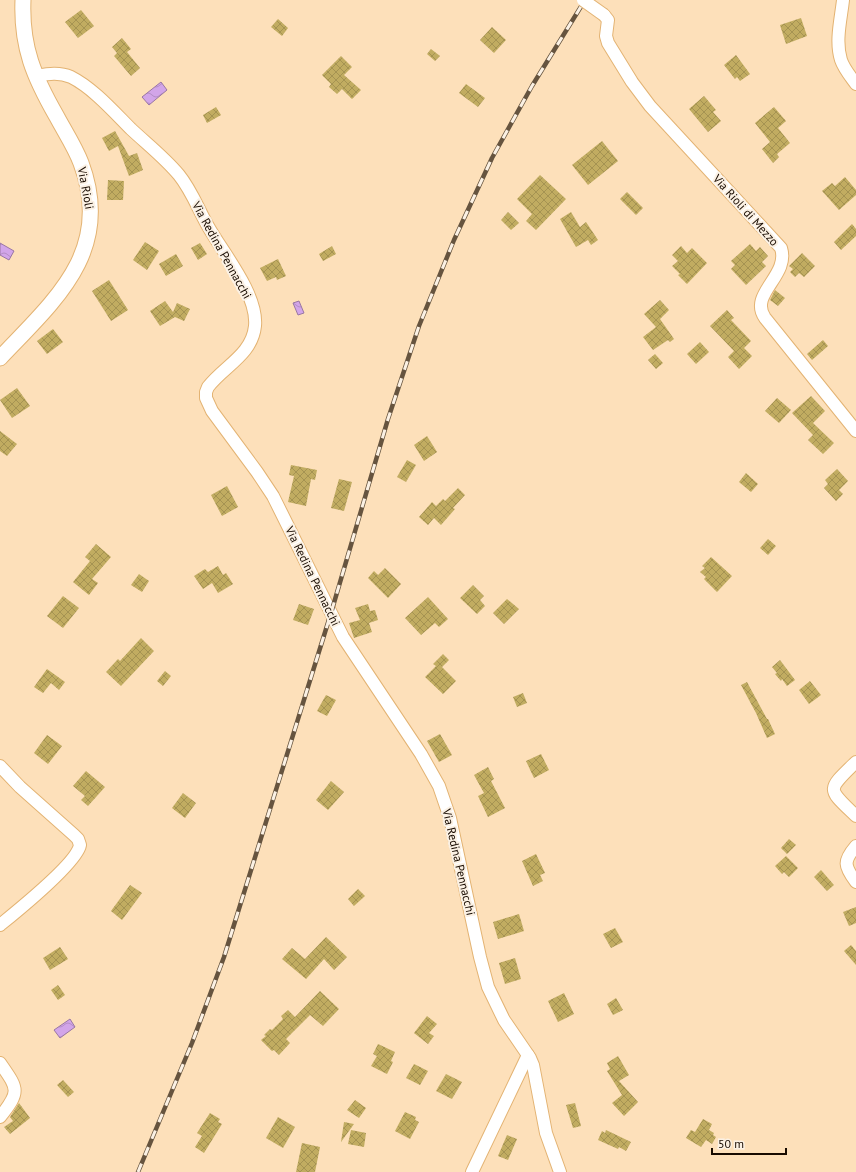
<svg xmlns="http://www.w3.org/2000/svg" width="856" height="1172" viewBox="0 0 856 1172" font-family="'PT Sans',sans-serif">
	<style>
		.water { fill: url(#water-waves); stroke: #9a77a3 }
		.building { fill: url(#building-cross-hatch) }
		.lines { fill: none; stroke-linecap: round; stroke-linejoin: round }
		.minor-casing { stroke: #e3b373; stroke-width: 14 }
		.major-casing { stroke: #e3b373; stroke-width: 17 }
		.minor { stroke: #fff; stroke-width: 12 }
		.major { stroke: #fff; stroke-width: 15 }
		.rail-casing { stroke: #66543f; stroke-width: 4.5 }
		.rail { stroke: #fbf1e4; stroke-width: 3; stroke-dasharray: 9; stroke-linecap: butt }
		.minor-bridge-casing { stroke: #e3b373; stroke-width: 14; stroke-linecap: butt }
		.minor-bridge { stroke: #fff; stroke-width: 12 }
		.labels { text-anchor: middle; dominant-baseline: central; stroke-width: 4; stroke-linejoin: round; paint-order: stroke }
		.street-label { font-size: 12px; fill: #180b00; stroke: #fbf1e4 }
	</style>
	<defs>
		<pattern id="water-waves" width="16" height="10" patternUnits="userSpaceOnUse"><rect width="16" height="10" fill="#d2a5e9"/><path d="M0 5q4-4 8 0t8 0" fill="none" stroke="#b48dc6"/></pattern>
		<pattern id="building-cross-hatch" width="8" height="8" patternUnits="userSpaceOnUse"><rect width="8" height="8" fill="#c1ac61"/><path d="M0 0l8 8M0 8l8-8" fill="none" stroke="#a59352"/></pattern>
	</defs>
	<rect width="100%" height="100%" fill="#fde0ba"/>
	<!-- water -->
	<g class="water">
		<path d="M161 82 167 90 149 105 142 97Z"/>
		<path d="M0 243 14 251 9 260 0 255Z"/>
		<path d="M299 301 304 313 298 315 293 303Z"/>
		<path d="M70 1019 75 1027 60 1038 54 1030Z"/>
	</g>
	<!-- building -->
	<g class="building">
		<path d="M81 10 94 26 78 38 65 22Z"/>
		<path d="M801 18 807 36 786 44 780 25Z"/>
		<path d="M278 19 288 28 282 36 271 27Z"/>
		<path d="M492 27 506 40 494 53 480 40Z"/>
		<path d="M122 38 131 49 127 52 140 68 131 76 114 56 117 53 112 47Z"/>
		<path d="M431 49 440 56 435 61 427 54Z"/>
		<path d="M736 55 750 74 740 81 737 77 735 79 724 65Z"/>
		<path d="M341 56 352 67 344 75 361 90 352 99 342 89 337 94 329 87 331 84 322 75Z"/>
		<path d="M466 84 485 98 478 107 459 93Z"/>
		<path d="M704 96 716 110 713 112 721 121 708 132 689 109Z"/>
		<path d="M216 107 221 115 207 123 203 115Z"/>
		<path d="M774 107 786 121 778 128 790 143 777 154 779 157 773 163 762 149 770 142 755 123Z"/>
		<path d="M115 131 129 156 137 153 143 170 129 176 118 146 109 151 102 138Z"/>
		<path d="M602 141 618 161 588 185 572 165Z"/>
		<path d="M540 175 566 199 536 230 526 221 532 214 517 199Z"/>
		<path d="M845 177 856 190V195L839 210 822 191 832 183 835 186Z"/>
		<path d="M108 180 124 181 123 200H107Z"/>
		<path d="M627 192 643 208 636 215 620 199Z"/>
		<path d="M508 212 519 223 511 230 501 220Z"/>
		<path d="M571 212 580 227 586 222 598 240 591 245 588 240 576 247 560 219Z"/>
		<path d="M852 224 856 229V236L841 250 834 242Z"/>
		<path d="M145 242 159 251 147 270 133 260Z"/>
		<path d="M200 243 207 254 198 260 191 248Z"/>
		<path d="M750 244 756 251 760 247 768 256 762 262 766 266 746 285 731 269 735 265 731 261Z"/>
		<path d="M332 246 336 254 323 261 319 254Z"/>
		<path d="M681 246 687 253 692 248 707 263 687 284 678 275 680 274 672 266 678 261 672 255Z"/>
		<path d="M802 253 815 266 804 277 799 273 795 277 790 272 793 269 789 266Z"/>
		<path d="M176 254 183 266 166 276 159 264Z"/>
		<path d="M278 259 286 276 277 280 276 277 267 281 260 268Z"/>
		<path d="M109 280 128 310 111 321 92 291Z"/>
		<path d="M775 290 785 298 778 306 770 300Z"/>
		<path d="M660 300 669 310 660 319 674 339 670 342 668 340 653 350 643 337 656 327 644 314Z"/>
		<path d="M165 301 173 312 177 303 190 309 184 321 175 317 160 326 150 311Z"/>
		<path d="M727 310 734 318 731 320 751 341 744 348 752 356 739 369 728 357 734 351 710 326Z"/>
		<path d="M53 329 63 342 47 354 37 341Z"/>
		<path d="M823 340 828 346 812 360 807 354Z"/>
		<path d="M700 342 709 352 696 364 687 354Z"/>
		<path d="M655 354 663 363 656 369 648 360Z"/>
		<path d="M17 388 30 406 12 418 0 400Z"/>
		<path d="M811 396 825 411 813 423 834 443 823 454 808 440 813 435 792 413Z"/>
		<path d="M777 398 791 410 779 423 765 411Z"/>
		<path d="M0 431 17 444 7 456 0 451Z"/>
		<path d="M427 436 437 452 424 461 414 445Z"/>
		<path d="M407 460 416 465 406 482 397 477Z"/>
		<path d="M291 465 317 470 315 480 311 479 306 506 288 502 294 476 289 475Z"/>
		<path d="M837 469 848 481 839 490 843 494 836 501 824 488 828 484 825 480Z"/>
		<path d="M746 473 758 484 751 492 739 482Z"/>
		<path d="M339 479 352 482 344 511 331 508Z"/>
		<path d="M227 486 238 507 222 516 211 495Z"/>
		<path d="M458 488 465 495 453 508 455 509 441 525 434 518 428 525 419 517 432 502 436 506 443 499 445 501Z"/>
		<path d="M768 539 776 546 768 555 760 548Z"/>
		<path d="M96 544 111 557 92 579 98 583 89 595 73 582 90 561 85 557Z"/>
		<path d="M711 557 732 576 717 592 704 579 706 577 700 572 705 568 702 566Z"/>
		<path d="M218 566 223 575 226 573 233 584 218 593 212 583 203 589 194 576 205 569 208 572Z"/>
		<path d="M385 568 401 584 388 598 368 578 374 571 378 575Z"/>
		<path d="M139 574 149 581 142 592 131 585Z"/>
		<path d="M473 585 484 596 480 600 485 606 477 614 460 598Z"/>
		<path d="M63 596 79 608 63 628 47 616Z"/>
		<path d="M428 597 448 619 439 627 435 623 421 635 405 618Z"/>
		<path d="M507 599 519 609 504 624 493 613Z"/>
		<path d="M299 604 314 609 308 625 293 620Z"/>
		<path d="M368 604 370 611 375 610 378 620 369 623 372 632 354 638 349 623 360 620 355 608Z"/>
		<path d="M141 638 154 651 121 686 106 672 118 659 120 661Z"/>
		<path d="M443 654 449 660 442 667 456 681 443 694 425 677 436 666 433 664Z"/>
		<path d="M780 660 795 680 787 686 782 679 781 681 775 674 777 673 772 667Z"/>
		<path d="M47 669 65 682 59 690 51 683 43 693 34 687Z"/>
		<path d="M165 671 171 676 163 686 157 681Z"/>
		<path d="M810 681 821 695 809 704 799 690Z"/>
		<path d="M747 682 767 719H768L775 734 767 738 756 713 741 685Z"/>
		<path d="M523 693 527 703 517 707 513 697Z"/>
		<path d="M326 695 336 700 327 716 317 711Z"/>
		<path d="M440 734 452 755 439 762 427 741Z"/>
		<path d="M47 735 62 746 48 764 34 753Z"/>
		<path d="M541 754 549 770 534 778 526 761Z"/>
		<path d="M488 767 494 779 491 781 505 808 488 817 478 796 484 793 474 775Z"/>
		<path d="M86 771 105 787 88 806 81 800 85 796 73 786Z"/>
		<path d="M331 781 344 792 328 810 316 800Z"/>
		<path d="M183 793 196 803 185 818 172 808Z"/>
		<path d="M789 839 796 845 787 854 781 848Z"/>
		<path d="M536 854 545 873 540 875 543 881 533 886 522 861Z"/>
		<path d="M786 856 798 868 789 877 784 872 782 874 775 866Z"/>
		<path d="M821 870 834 885 827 891 814 877Z"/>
		<path d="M130 885 142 893 122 920 111 911Z"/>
		<path d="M358 889 365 896 354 906 348 899Z"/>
		<path d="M856 907V923L849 926 843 912Z"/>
		<path d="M519 914 524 931 498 939 493 922Z"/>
		<path d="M615 928 623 942 611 948 603 934Z"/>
		<path d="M326 937 347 957 334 970 324 959 306 979 282 959 292 948 305 959Z"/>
		<path d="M851 945 856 951V965L844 951Z"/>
		<path d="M60 947 68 959 50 970 43 958Z"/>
		<path d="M515 958 521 979 505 984 499 963Z"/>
		<path d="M58 985 65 995 58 1000 51 990Z"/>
		<path d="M320 991 339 1009 323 1026 310 1015 286 1039 290 1043 279 1055 274 1050 272 1051 261 1040 266 1036 264 1035 270 1029 272 1030 283 1019 281 1016 288 1010 295 1017Z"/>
		<path d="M564 993 574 1014 558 1022 548 1001Z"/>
		<path d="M616 998 623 1010 613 1015 607 1004Z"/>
		<path d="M427 1016 437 1024 429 1033 434 1036 428 1044 414 1033Z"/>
		<path d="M378 1044 395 1052 391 1061 393 1062 387 1074 371 1066 377 1056 373 1054Z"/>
		<path d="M618 1056 629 1075 619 1081 638 1102 624 1116 612 1103 622 1095 607 1071 610 1069 607 1063Z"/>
		<path d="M414 1064 428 1071 420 1085 406 1078Z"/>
		<path d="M446 1074 462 1082 452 1099 436 1091Z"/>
		<path d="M63 1080 74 1092 68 1097 57 1085Z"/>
		<path d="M355 1100 366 1108 359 1118 347 1110Z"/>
		<path d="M19 1103 30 1118 10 1134 4 1127 13 1121 10 1117Z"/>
		<path d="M575 1103 581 1126 573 1128 566 1105Z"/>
		<path d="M405 1112 416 1117 415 1120 419 1122 410 1139 395 1131Z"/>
		<path d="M210 1113 220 1119 218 1122 222 1124 204 1153 195 1147 202 1136 197 1133Z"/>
		<path d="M278 1117 295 1127 283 1148 266 1138Z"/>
		<path d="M703 1119 712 1124 709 1130 714 1133 713 1135 716 1137 712 1144 706 1140 701 1147 686 1138 691 1130 695 1132Z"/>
		<path d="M344 1122 354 1124 341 1142Z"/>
		<path d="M351 1130 366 1133 364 1147 348 1144Z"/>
		<path d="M606 1130 631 1142 626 1151 619 1147 618 1149 598 1140 602 1131 605 1133Z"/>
		<path d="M507 1135 517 1139 508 1160 498 1156Z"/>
		<path d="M302 1143 320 1147 315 1172H296Z"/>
	</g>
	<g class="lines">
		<defs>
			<g id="minor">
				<path d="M843 0C841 19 835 41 841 60 844 69 851 77 856 84"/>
				<path d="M604 15 608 20 606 36 608 43 632 82 650 106 781 248C790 276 748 294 765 318L856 431"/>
				<path d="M36 76C48 74 59 72 71 77 93 88 114 112 131 129 147 144 165 158 179 175 192 191 199 211 209 228 224 254 258 295 255 326 252 355 224 366 208 387L206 392V398L212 411 257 472 273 496 343 637 421 754 439 786 450 818 480 957 488 987 504 1020 530 1058 533 1065 546 1133 560 1172"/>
				<path d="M856 762C826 791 827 788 856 816"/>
				<path d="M0 766 20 787 74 835 78 839 80 845C77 863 16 912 0 925"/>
				<path d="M856 846C843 861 844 866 856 882"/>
				<path d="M0 1063C18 1089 21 1091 0 1117"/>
				<path d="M472 1172 528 1055"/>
			</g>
			<path id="major" d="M0 358C55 300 114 251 81 163 75 147 65 132 57 117 34 77 21 47 23 0"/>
		</defs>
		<!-- minor casing -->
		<use href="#minor" class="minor-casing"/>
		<!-- major casing -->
		<use href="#major" class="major-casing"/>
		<!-- minor -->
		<use href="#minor" class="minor"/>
		<!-- major -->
		<use href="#major" class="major"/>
		<defs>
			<path id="rail" d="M138 1172 192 1043 224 957 331 613 388 419 419 326 454 240 492 158 532 86 585 0"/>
		</defs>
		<!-- rail casing -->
		<use href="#rail" class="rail-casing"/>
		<!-- rail -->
		<use href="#rail" class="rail"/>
		<defs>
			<path id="minor-bridge" d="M583 0 604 15"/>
		</defs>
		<!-- minor-bridge casing -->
		<use href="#minor-bridge" class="minor-bridge-casing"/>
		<!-- minor-bridge -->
		<use href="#minor-bridge" class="minor-bridge"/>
	</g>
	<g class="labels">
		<!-- street labels -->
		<g class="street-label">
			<text transform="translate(86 188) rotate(79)">Via Rioli</text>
			<text transform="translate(746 210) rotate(48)">Via Rioli di Mezzo</text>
			<text transform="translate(222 250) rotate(61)">Via Redina Pennacchi</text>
			<text transform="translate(313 576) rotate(64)">Via Redina Pennacchi</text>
			<text transform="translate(459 862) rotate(77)">Via Redina Pennacchi</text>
		</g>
	</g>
	<!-- scale -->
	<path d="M712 1148v6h74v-6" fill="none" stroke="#180b00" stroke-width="2"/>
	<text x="718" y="1148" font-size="12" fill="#180b00" stroke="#fbf1e4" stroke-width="3" paint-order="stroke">50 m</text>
</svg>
